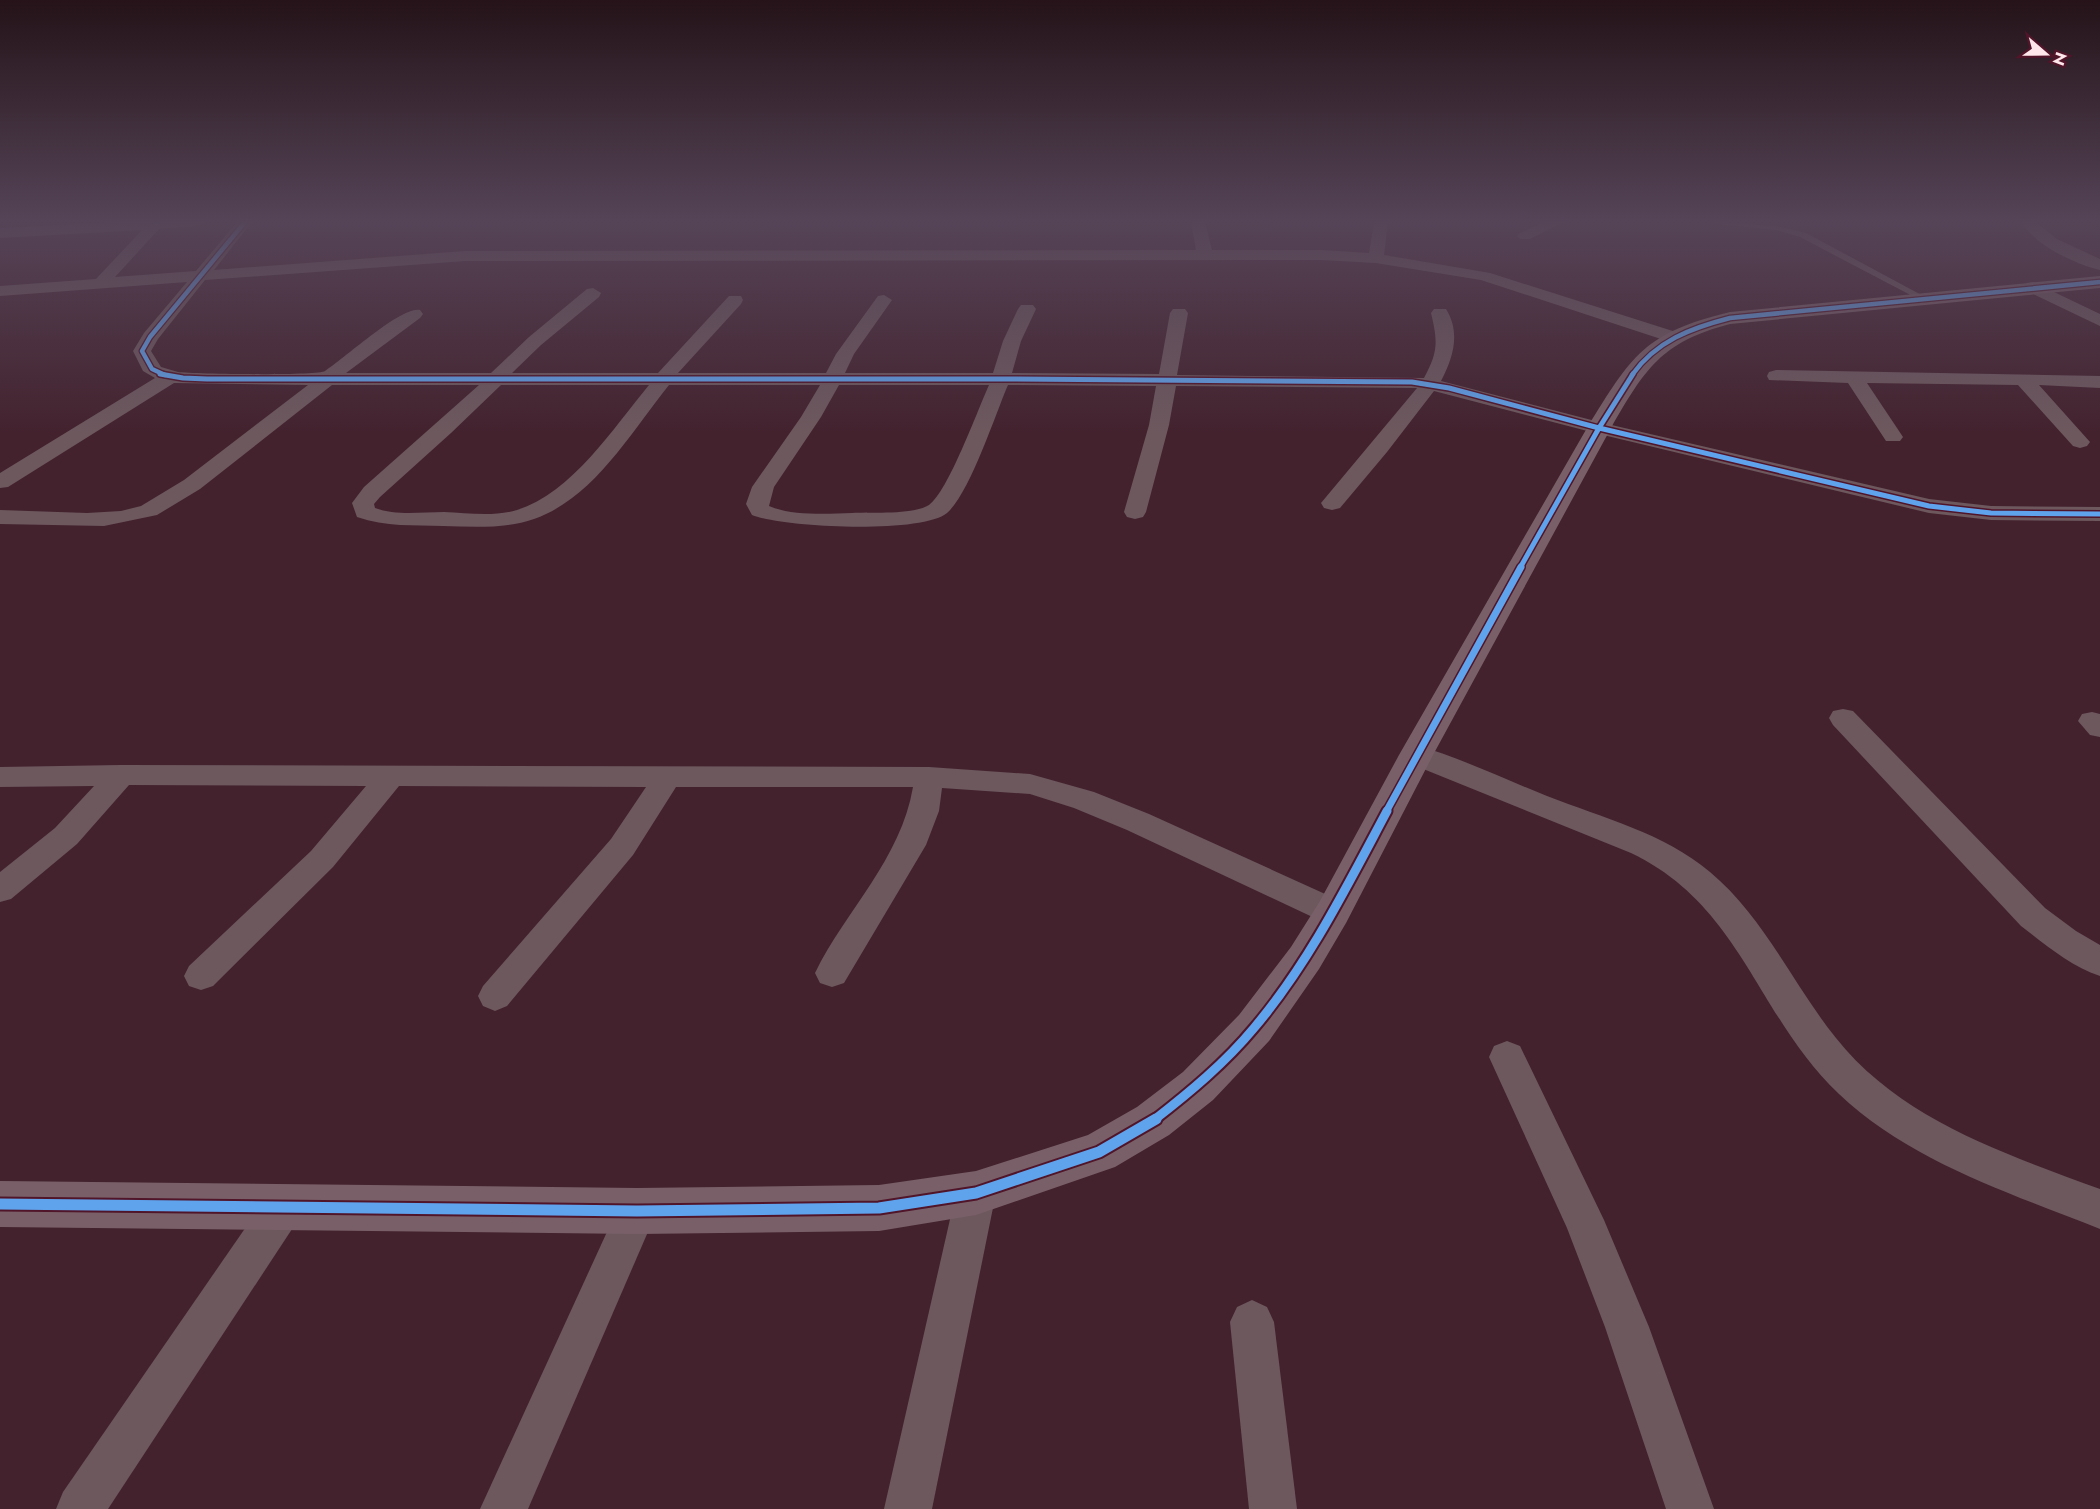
<svg xmlns="http://www.w3.org/2000/svg" width="2100" height="1509" viewBox="0 0 2100 1509" font-family="Jost,sans-serif">
	<style>
		.lines { fill: none; stroke-linecap: round; stroke-linejoin: round }
		.lane { fill: #6d585e; fill-rule: evenodd }
		.street { fill: #6d585e; fill-rule: evenodd }
		.secondary { fill: #796068; fill-rule: evenodd }
		.quiet { stroke: #3fa9f5; stroke-width: 4; stroke-dasharray: 7 4; stroke-linecap: butt }
		.cycleway-far4-casing { stroke: #51152a; stroke-width: 7 }
		.cycleway-far3-casing { stroke: #51152a; stroke-width: 8 }
		.cycleway-far2-casing { stroke: #51152a; stroke-width: 10 }
		.cycleway-far1-casing { stroke: #51152a; stroke-width: 13 }
		.cycleway-casing { stroke: #51152a; stroke-width: 15 }
		.cycleway-far4 { stroke: #60a3ed; stroke-width: 4.5 }
		.cycleway-far3 { stroke: #60a3ed; stroke-width: 5 }
		.cycleway-far2 { stroke: #60a3ed; stroke-width: 7 }
		.cycleway-far1 { stroke: #60a3ed; stroke-width: 9 }
		.cycleway { stroke: #60a3ed; stroke-width: 11 }
	</style>
	<rect width="100%" height="100%" fill="#43222e"/>
	<g class="lines">
		<!-- lane -->
		<path class="lane" d="M1713 222 1777 226 1806 233 1927 298 1920 300 1800 237 1777 230 1717 224Z"/>
		<!-- street -->
		<g class="street">
			<path d="M119 222H203L196 226 159 229 115 277 196 271 237 222H252L214 270 465 251 1196 250 1191 222H1205L1212 250H1322L1369 253 1374 222H1388L1384 255 1490 273 1679 333 1682 337 1679 341H1667L1481 280 1376 263 1322 260 465 261 205 280 158 339 151 351 161 367 178 372C195 374 318 376 325 371 344 359 401 306 420 310L423 314 420 318 346 373H491L529 337 587 289 593 288 601 293 599 297 541 345 512 373H658L729 296H741L743 300 741 304 678 373H826L836 354 878 296 884 295 892 300 854 354 845 373H993L1003 341 1018 309 1021 305H1033L1036 309 1021 341 1012 373 1159 374 1170 313 1173 309H1185L1188 313 1177 375 1424 378C1438 352 1438 342 1431 313L1434 309H1446C1461 333 1453 358 1441 381L1603 423 1929 499 1991 506 2100 507V521L1991 520 1929 513 1599 434 1434 391 1387 452 1340 508 1332 510 1324 508 1321 503 1417 388 1176 386 1169 425 1146 512 1143 517 1135 519 1127 517 1124 512 1149 425 1156 386 1008 385C995 415 970 493 947 513 922 534 783 528 752 515L746 504 752 487 801 417 820 385H669C631 432 594 498 534 519 505 529 474 527 443 526 414 525 386 527 357 517L352 503 364 487 479 385H332L200 489 157 515 104 526 0 524V510L87 513 121 511 141 506 184 480 308 385 174 383 8 487 0 488V473L155 378 143 371 133 351 144 333 187 282 0 296V286L96 279 142 230 0 238V228ZM501 385H649C614 427 572 493 517 510 494 517 467 513 444 512 422 512 396 516 375 508L374 504 380 497 451 433ZM839 385H989C978 409 948 492 929 505 913 515 872 512 852 513 827 514 792 516 769 506L774 487 821 417Z"/>
			<path d="M1544 222H1563L1530 239H1520L1517 236 1520 233Z"/>
			<path d="M2021 222H2036L2057 239 2100 259V270C2072 263 2037 246 2021 222Z"/>
			<path d="M2033 282 2100 314V326L2027 291 2025 287 2027 283Z"/>
			<path d="M1776 370 2100 376V388L2039 385 2090 442 2087 446 2080 448 2073 446 2018 385 1867 383 1903 437 1900 441H1886L1848 383 1769 380 1767 376 1769 372Z"/>
			<path d="M1843 709 1853 711 2045 908 2076 931 2100 945V976C2070 966 2046 945 2021 926L1833 725 1829 718 1833 711Z"/>
			<path d="M2092 712 2100 714V737L2090 735 2078 721 2082 714Z"/>
			<path d="M1416 745C1461 758 1504 779 1547 796 1603 818 1664 833 1710 872 1764 917 1793 985 1836 1038 1901 1120 2006 1154 2100 1189V1229C2010 1193 1911 1162 1839 1094 1757 1017 1742 906 1631 853L1406 762 1402 755 1406 748Z"/>
			<path d="M121 765 929 767 1030 774 1094 792 1149 814 1345 903 1349 912 1345 921 1333 925 1321 921 1127 830 1074 808 1030 794 942 788 939 811 926 845 844 983 832 987 820 983 815 973C846 910 901 859 913 787H676L633 855 507 1006 495 1011 483 1006 478 996 483 986 611 839 646 787 399 786 333 867 213 986 201 990 189 986 184 976 189 966 311 851 366 786 129 785 77 844 11 899 0 902V872L55 828 94 786 0 787V767Z"/>
			<path d="M1507 1041 1520 1046 1604 1220 1649 1327 1714 1509H1666L1605 1327 1567 1228 1489 1057 1494 1046Z"/>
			<path d="M976 1174 990 1179 996 1193 932 1509H884L956 1193 962 1179Z"/>
			<path d="M282 1189 296 1195 302 1209 296 1223 108 1509H56L63 1492 268 1195Z"/>
			<path d="M637 1191 651 1197 657 1211 528 1509H480L623 1197Z"/>
			<path d="M1252 1300 1267 1307 1274 1322 1297 1509H1249L1230 1322 1237 1307Z"/>
		</g>
		<!-- secondary -->
		<path class="secondary" d="M2100 276V288L1730 324C1661 342 1645 369 1611 428L1433 755 1346 923 1319 969 1269 1041 1213 1100 1169 1135 1115 1167 976 1215 879 1231 637 1234 0 1227V1181L637 1188 879 1185 976 1171 1088 1135 1137 1107 1183 1072 1239 1015 1291 947 1320 901 1399 755 1587 428C1632 355 1644 333 1730 312Z"/>
		<!-- quiet -->
		<path class="quiet" d="M155 224 157 222"/>
		<defs>
			<g id="cycleway-far4">
				<path d="M165 375 152 369 142 351 150 337 245 222"/>
				<path d="M1632 375C1656 341 1691 328 1730 318L2100 282"/>
			</g>
			<g id="cycleway-far3">
				<path d="M160 374 183 378 207 379H1001L1412 382 1449 388 1599 428 1929 506 1991 513 2100 514"/>
				<path d="M1520 568 1599 428 1633 374"/>
			</g>
			<path id="cycleway-far2" d="M1386 812 1521 567"/>
			<path id="cycleway-far1" d="M1154 1120C1190 1092 1225 1063 1254 1028 1309 963 1347 886 1387 811"/>
			<path id="cycleway" d="M0 1204 637 1211 879 1208 976 1193 1099 1152 1156 1119"/>
		</defs>
		<!-- cycleway-far4 casing -->
		<use href="#cycleway-far4" class="cycleway-far4-casing"/>
		<!-- cycleway-far3 casing -->
		<use href="#cycleway-far3" class="cycleway-far3-casing"/>
		<!-- cycleway-far2 casing -->
		<use href="#cycleway-far2" class="cycleway-far2-casing"/>
		<!-- cycleway-far1 casing -->
		<use href="#cycleway-far1" class="cycleway-far1-casing"/>
		<!-- cycleway casing -->
		<use href="#cycleway" class="cycleway-casing"/>
		<!-- cycleway-far4 -->
		<use href="#cycleway-far4" class="cycleway-far4"/>
		<!-- cycleway-far3 -->
		<use href="#cycleway-far3" class="cycleway-far3"/>
		<!-- cycleway-far2 -->
		<use href="#cycleway-far2" class="cycleway-far2"/>
		<!-- cycleway-far1 -->
		<use href="#cycleway-far1" class="cycleway-far1"/>
		<!-- cycleway -->
		<use href="#cycleway" class="cycleway"/>
	</g>
	<!-- sky -->
	<linearGradient id="sky" x2="0" y2="1"><stop stop-color="#251319"/><stop offset="0.51" stop-color="#554457"/><stop offset="1" stop-color="#554457" stop-opacity="0"/></linearGradient>
	<rect width="2100" height="433" fill="url(#sky)"/>
	<!-- north arrow -->
	<g transform="translate(2046 54) rotate(110)" stroke="#51152a" stroke-width="4.5" paint-order="stroke">
	<path d="M0-4.5L10 22L0 15L-10 22Z" fill="#ffe7ec"/>
	<text y="-9" font-size="16" font-weight="bold" text-anchor="middle" fill="#ffe7ec">N</text>
	</g>
</svg>
